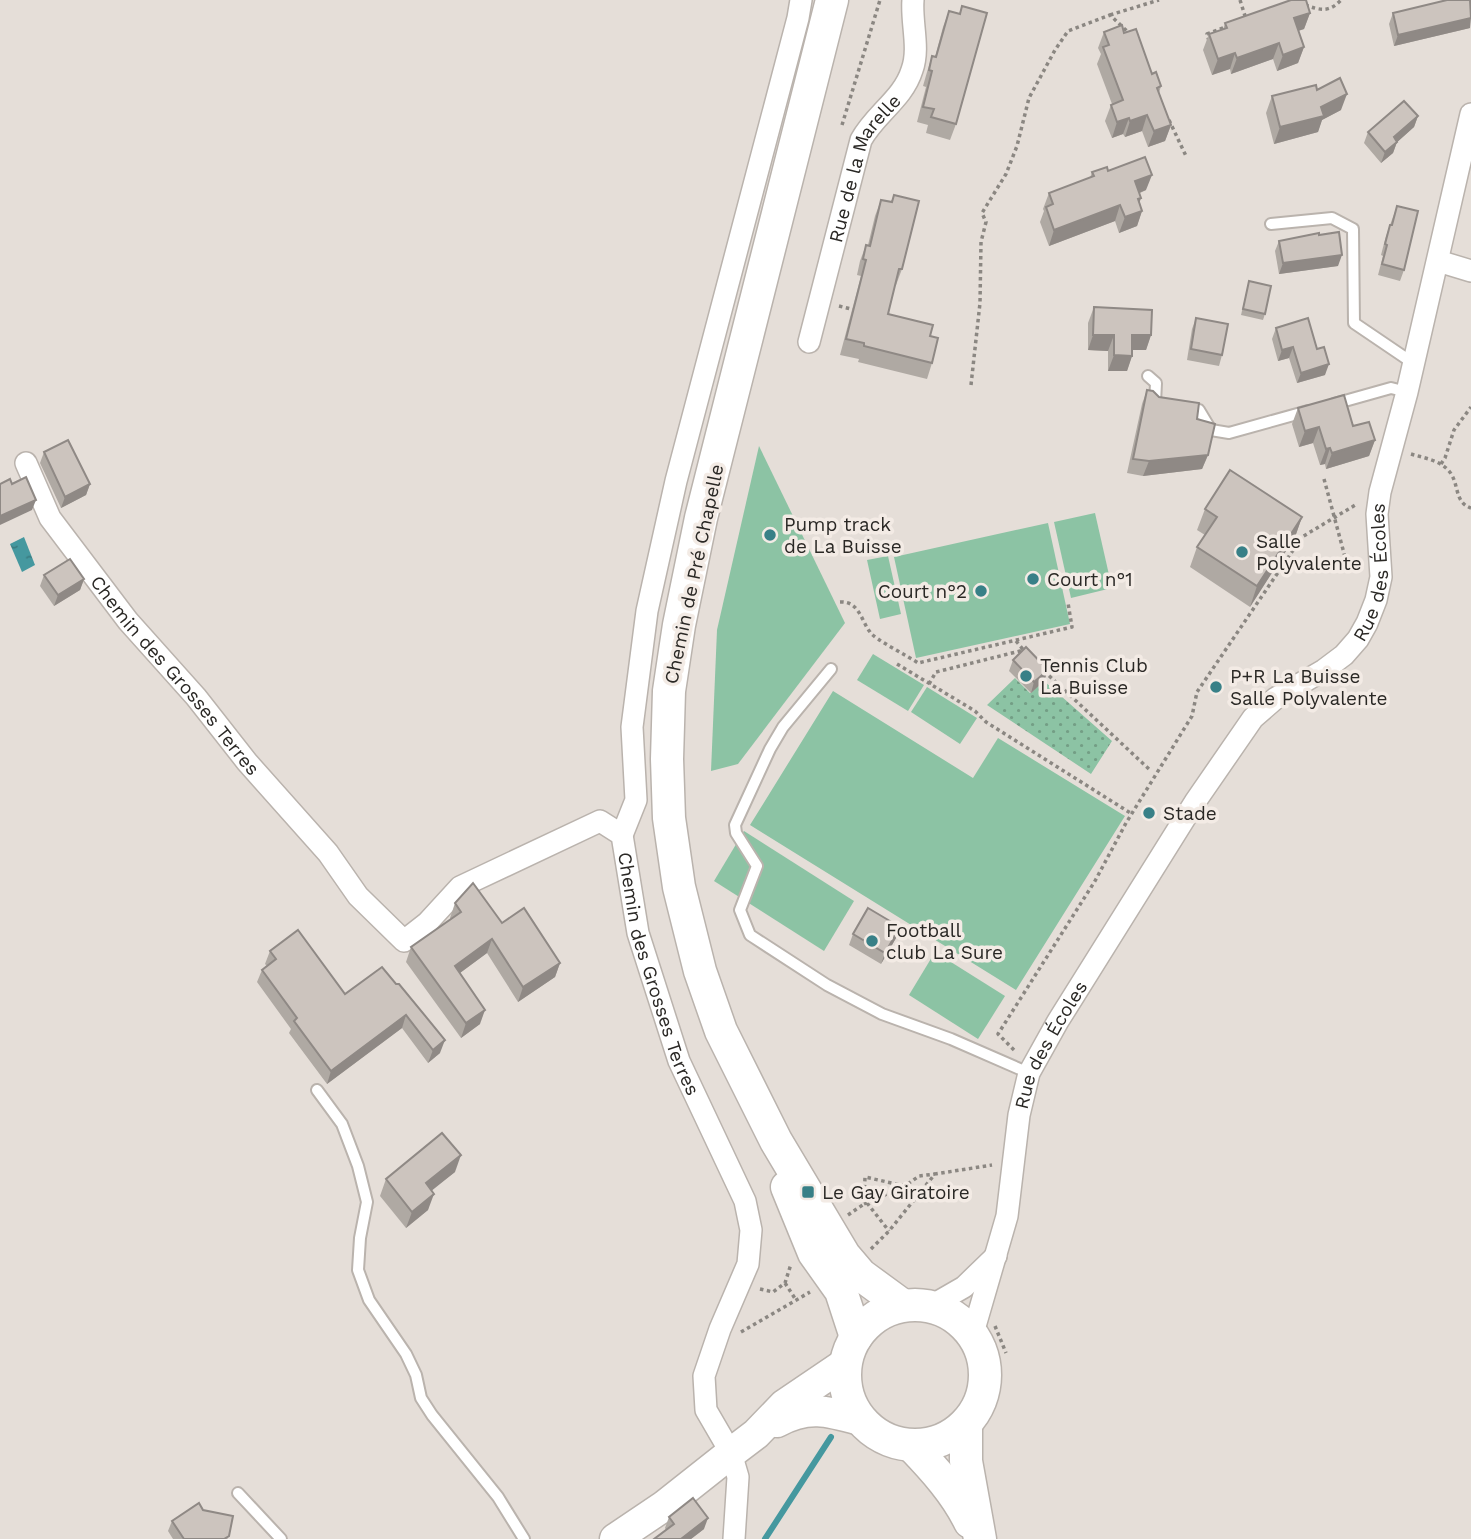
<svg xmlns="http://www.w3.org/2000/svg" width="1471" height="1539" viewBox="0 0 1471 1539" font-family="'Work Sans',sans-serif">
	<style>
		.park { fill: url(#park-dots) }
		.pitch { fill: #8cc3a4 }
		.water { fill: url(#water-ripples) }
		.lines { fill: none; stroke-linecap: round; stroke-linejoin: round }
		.stream { stroke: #45989f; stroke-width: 6 }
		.lane-casing { stroke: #bab3ad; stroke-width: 14 }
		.street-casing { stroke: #bab3ad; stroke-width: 24 }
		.secondary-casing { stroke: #bab3ad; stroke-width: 33 }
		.primary-casing { stroke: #bab3ad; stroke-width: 35 }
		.path { stroke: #8b8782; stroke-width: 3.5; stroke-dasharray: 3.5 3.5; stroke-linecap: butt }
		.lane { stroke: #fff; stroke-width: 10 }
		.street { stroke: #fff; stroke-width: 21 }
		.secondary { stroke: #fff; stroke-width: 30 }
		.primary { stroke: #fff; stroke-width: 32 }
		.wall { fill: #afa9a3 }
		.shaded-wall { fill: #8f8985 }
		.building { fill: #ccc4be; stroke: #8f8985; stroke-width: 2 }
		.poi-dot { fill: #388087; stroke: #f3ebe5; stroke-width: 2.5 }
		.labels { text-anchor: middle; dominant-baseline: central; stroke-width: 7; stroke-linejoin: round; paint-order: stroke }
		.street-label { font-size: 19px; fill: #2a2825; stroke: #f3ebe5 }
		.poi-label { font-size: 19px; fill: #2a2825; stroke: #f3ebe5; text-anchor: start }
	</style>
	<defs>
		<pattern id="park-dots" width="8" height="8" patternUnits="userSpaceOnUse" patternTransform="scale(1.75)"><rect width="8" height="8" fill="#8cc3a4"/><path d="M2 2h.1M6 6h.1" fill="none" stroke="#739e85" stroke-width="1.8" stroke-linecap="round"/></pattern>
		<pattern id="water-ripples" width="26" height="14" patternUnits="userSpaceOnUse" patternTransform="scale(1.75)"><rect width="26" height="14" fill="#45989f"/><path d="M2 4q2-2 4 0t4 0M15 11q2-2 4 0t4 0" fill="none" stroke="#3a7c81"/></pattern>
	</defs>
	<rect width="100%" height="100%" fill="#e5ded8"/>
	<!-- park -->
	<path class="park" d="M1015 678 1030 693 1044 681 1112 741 1091 774 987 705Z"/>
	<!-- pitch -->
	<g class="pitch">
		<path d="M759 446 845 623 738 764 711 771 717 630Z"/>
		<path d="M1095 513 1112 588 1071 598 1054 522Z"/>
		<path d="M1048 523 1070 624 916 658 894 557Z"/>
		<path d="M888 556 901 614 880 619 867 560Z"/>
		<path d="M873 654 924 685 908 711 857 680Z"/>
		<path d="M927 687 977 718 960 744 911 712Z"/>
		<path d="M833 691 973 778 998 738 1125 816 1016 990 750 825Z"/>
		<path d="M744 831 854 901 824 951 714 881Z"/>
		<path d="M935 952 1005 996 978 1039 909 995Z"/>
	</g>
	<!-- water -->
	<path class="water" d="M24 537 35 565 22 572 10 544Z"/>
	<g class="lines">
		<!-- stream -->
		<path class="stream" d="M765 1539 831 1437"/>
		<defs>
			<g id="lane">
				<path d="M1271 224 1332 218 1353 229 1354 323 1413 363"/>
				<path d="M1148 376 1156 383 1155 403 1159 404"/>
				<path d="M1334 404 1391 388 1407 392"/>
				<path d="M1185 408 1199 410 1211 430 1229 433 1308 411"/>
				<path d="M831 669 783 727 770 749 735 825 736 833 757 866 740 910 750 935 827 985 882 1014 951 1039 1029 1073"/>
				<path d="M317 1090 342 1124 358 1166 367 1202 360 1238 358 1270 369 1300 406 1354 416 1375 421 1398 432 1415 498 1497 524 1539"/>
				<path d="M238 1493 281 1539"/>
			</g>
			<g id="street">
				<path d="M1438 261 1471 271"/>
				<path id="s1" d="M809 342 861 140C875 114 903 99 912 70 920 48 911 23 913 0"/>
				<path id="s2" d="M26 463 50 518 128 621 196 697 247 762 328 853 358 896 404 941 427 923 460 887 600 821 622 835 638 933 679 1061 745 1201 751 1230 748 1264 720 1329 704 1376 706 1410 731 1453 738 1477 734 1539"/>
				<path d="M622 835 636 800 632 727 647 611 676 481 798 18 801 0"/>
				<path d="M931 1306 964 1287 996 1256"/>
				<path id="s3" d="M973 1333 1007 1216 1019 1115 1029 1073 1058 1021 1195 802 1253 718 1276 698 1324 670 1344 655 1358 639 1367 623 1376 600 1381 577 1377 514 1380 492 1407 392 1471 114"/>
			</g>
			<g id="secondary">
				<path d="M777 1422C808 1405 828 1411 860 1420"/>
				<path d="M615 1539 664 1506 731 1453 756 1434 784 1405 846 1363"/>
			</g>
			<g id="primary">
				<path d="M832 0 701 518 679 625 669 691 667 759 669 818 679 887 700 971 721 1031 776 1141 844 1255 861 1275 902 1305"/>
				<path d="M787 1187 814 1253 841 1291 856 1337"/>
				<circle cx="915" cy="1375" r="70"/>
				<path d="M966 1424V1461L980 1539"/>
				<path d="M912 1446C934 1469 956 1493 970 1522"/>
			</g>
		</defs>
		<!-- lane casing -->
		<use href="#lane" class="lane-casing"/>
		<!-- street casing -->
		<use href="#street" class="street-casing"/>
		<!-- secondary casing -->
		<use href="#secondary" class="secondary-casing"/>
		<!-- primary casing -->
		<use href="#primary" class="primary-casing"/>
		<!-- path -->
		<g class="path">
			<path d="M1240 0 1246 19"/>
			<path d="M1305 5C1320 10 1329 13 1341 0"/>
			<path d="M1110 15 1159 0"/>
			<path d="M1209 41 1207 34 1228 26"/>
			<path d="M1169 120 1186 156"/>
			<path d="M842 125 880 0"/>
			<path d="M839 306 855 310"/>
			<path d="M971 385 980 303 981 242 986 222 982 213 1006 174 1017 146 1029 98 1055 50 1068 31 1110 15 1130 34"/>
			<path d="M1411 454C1424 458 1439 460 1448 470 1460 482 1453 502 1471 508"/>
			<path d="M1441 464 1445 458 1454 430 1471 407"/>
			<path d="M1324 479 1348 568"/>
			<path d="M840 602C859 601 861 620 870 632 874 639 908 656 918 663L1072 627 1068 603"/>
			<path d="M1016 641 1026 653"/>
			<path d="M897 664 975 711 986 722 1132 814"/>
			<path d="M1044 671 1150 770"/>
			<path d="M929 684 936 672 1024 650"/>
			<path d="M1014 1050 998 1034 1095 881 1126 823 1192 716 1197 692 1302 537 1357 504"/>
			<path d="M867 1203 889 1231"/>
			<path d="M864 1204 903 1187"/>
			<path d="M848 1215 864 1204 865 1177 905 1186 919 1176 935 1174"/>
			<path d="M871 1249 889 1231 935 1174 992 1165"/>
			<path d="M785 1283 796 1300"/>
			<path d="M760 1289 773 1292 785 1283 791 1264"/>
			<path d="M995 1326 1006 1353"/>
			<path d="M741 1332 810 1292"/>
		</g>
		<!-- lane -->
		<use href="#lane" class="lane"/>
		<!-- street -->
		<use href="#street" class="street"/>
		<!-- secondary -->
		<use href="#secondary" class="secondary"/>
		<!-- primary -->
		<use href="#primary" class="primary"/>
	</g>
	<!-- wall -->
	<g class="wall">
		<path d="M962 6 956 124 950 140 926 133 928 125 917 122 926 87 923 86 927 72 932 56 935 57 943 27 949 11 959 14Z"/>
		<path d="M1310 13 1304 29 1298 31 1304 47 1298 63 1277 71 1273 59 1231 74 1230 69 1212 75 1203 50 1209 34 1223 30 1225 23Z"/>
		<path d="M1393 13 1470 28 1394 46 1389 24Z"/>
		<path d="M1104 32 1124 33 1161 86 1159 93 1171 125 1165 141 1148 147 1142 131 1125 137 1123 134 1112 138 1105 121 1111 105 1112 104 1097 64 1101 54 1098 48Z"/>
		<path d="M1317 90 1341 110 1322 120 1318 132 1274 144 1266 113 1272 96Z"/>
		<path d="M1418 116 1414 127 1397 142 1393 153 1381 163 1364 143 1368 132Z"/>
		<path d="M1108 171 1146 190 1140 193V203L1142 211 1137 226 1119 233 1115 221 1049 246 1040 222 1044 211 1043 209 1049 193 1090 178 1092 172Z"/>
		<path d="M894 195 902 269 896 285H895L888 314 930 336 932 363 927 379 858 362 859 359 840 355 861 276 857 275 860 261 866 245H868L875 216 881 200 891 202Z"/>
		<path d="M1397 206 1404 270 1400 281 1378 275 1383 256 1381 255 1386 236Z"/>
		<path d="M1319 235 1338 266 1279 274 1275 251 1279 241Z"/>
		<path d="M1249 281 1265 314 1263 320 1241 315Z"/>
		<path d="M1094 307 1151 335 1146 350H1132V356L1127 371H1108V351L1088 350V323Z"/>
		<path d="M1196 318 1222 355 1219 366 1187 360 1192 329Z"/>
		<path d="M1276 328 1317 349 1325 375 1297 383 1289 358 1278 361 1272 339Z"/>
		<path d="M1147 390 1197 419 1208 455 1202 469 1143 476 1127 473 1142 404Z"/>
		<path d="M1298 408 1353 426 1375 440 1369 456 1326 469 1325 464 1320 465 1313 443 1299 447 1292 424Z"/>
		<path d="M44 452 90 484 86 495 61 508 40 463Z"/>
		<path d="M1205 509 1302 517 1295 537 1250 607 1190 567 1197 547 1205 535 1197 530Z"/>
		<path d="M44 575 84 579 80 590 54 606 40 586Z"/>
		<path d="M1013 660 1048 670 1044 681 1031 693 1009 671Z"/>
		<path d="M455 903 502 923 560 963 555 977 518 1002 487 953 460 973 480 1024 461 1038 406 962 411 947 451 919 450 918Z"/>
		<path d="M853 934 896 938 881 964 849 945Z"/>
		<path d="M270 951 345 994 382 967 440 1053 428 1063 402 1028 327 1084 289 1033 291 1029 257 982 262 970 267 966 265 964Z"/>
		<path d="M455 1172 431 1190 428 1210 406 1228 380 1196 386 1179Z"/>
		<path d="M203 1510 228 1539H173L168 1531 172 1521Z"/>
		<path d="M669 1517 704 1529 691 1539H654L666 1530 665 1528Z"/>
	</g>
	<!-- shaded-wall -->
	<g class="shaded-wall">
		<path d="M1310 13 1304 29 1288 34 1294 18Z"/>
		<path d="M1471 18 1470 28 1394 46 1398 35Z"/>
		<path d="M1279 43 1273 59 1231 74 1237 58Z"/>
		<path d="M1304 47 1298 63 1277 71 1283 55Z"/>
		<path d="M1235 53 1230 69 1212 75 1218 59Z"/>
		<path d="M1347 94 1341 110 1322 120 1318 132 1274 144 1280 127Z"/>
		<path d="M1147 115 1142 131 1125 137 1130 121Z"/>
		<path d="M1418 116 1414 127 1394 145 1397 142 1393 153 1381 163 1385 152 1394 137Z"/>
		<path d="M1129 118 1123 134 1112 138 1117 122Z"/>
		<path d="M1171 125 1165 141 1148 147 1154 131Z"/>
		<path d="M1152 175 1146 190 1129 197 1135 181Z"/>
		<path d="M1141 198 1136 213 1142 211 1137 226 1119 233 1125 217 1138 199Z"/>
		<path d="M1120 205 1115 221 1049 246 1054 230Z"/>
		<path d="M1342 255 1338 266 1279 274 1283 263Z"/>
		<path d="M1093 335H1114L1108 351 1088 350Z"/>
		<path d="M1132 335H1151L1146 350H1126Z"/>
		<path d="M1293 347 1289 358 1278 361 1282 350Z"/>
		<path d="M1114 355 1132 356 1127 371H1108Z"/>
		<path d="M1329 364 1325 375 1297 383 1301 373Z"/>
		<path d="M1319 427 1313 443 1299 447 1305 431Z"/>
		<path d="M1375 440 1369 456 1326 469 1332 453Z"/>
		<path d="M1330 448 1325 464 1320 465 1326 449Z"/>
		<path d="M1208 455 1202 469 1143 476 1149 461Z"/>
		<path d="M90 484 86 495 61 508 65 497Z"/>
		<path d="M36 500 32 510 0 525V516Z"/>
		<path d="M1302 517 1295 537 1250 607 1257 586Z"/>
		<path d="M84 579 80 590 54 606 58 595Z"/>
		<path d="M1048 670 1044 681 1031 693 1034 682Z"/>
		<path d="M900 927 896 938 881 964 885 953Z"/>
		<path d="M492 939 487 953 449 981 455 966Z"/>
		<path d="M560 963 555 977 518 1002 523 987Z"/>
		<path d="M485 1010 480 1024 461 1038 466 1023Z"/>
		<path d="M406 1015 402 1028 327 1084 331 1071Z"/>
		<path d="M445 1040 440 1053 428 1063 433 1050Z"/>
		<path d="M461 1155 455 1172 420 1200 426 1183Z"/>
		<path d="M434 1194 428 1210 406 1228 412 1212Z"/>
		<path d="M708 1518 704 1529 691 1539H681Z"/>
	</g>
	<!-- building -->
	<g class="building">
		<path d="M1291 0H1306L1310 13 1294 18 1304 47 1283 55 1279 43 1237 58 1235 53 1218 59 1209 34 1227 28 1225 23Z"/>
		<path d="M1447 0H1470L1471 18 1398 35 1393 13Z"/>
		<path d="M962 6 987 13 956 124 931 117 934 109 923 107 932 71 929 70 932 56 936 57 949 11 960 14Z"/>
		<path d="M1122 25 1124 33 1136 29 1152 74 1156 72 1161 86 1157 88 1171 125 1154 131 1147 115 1130 121 1129 118 1117 122 1111 105 1123 100 1103 47 1109 45 1104 32Z"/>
		<path d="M1340 78 1347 94 1321 107 1324 116 1280 127 1272 96 1316 85 1317 90Z"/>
		<path d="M1404 101 1418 116 1394 137 1397 142 1385 152 1368 132Z"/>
		<path d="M1145 157 1152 175 1135 181 1141 198 1138 199 1142 211 1125 217 1120 205 1054 230 1046 207 1053 204 1049 193 1094 176 1092 172 1107 167 1108 171Z"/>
		<path d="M894 195 919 201 902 269H899L888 314 933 325 930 336 938 338 932 363 864 346V343L846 339 866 260 863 259 866 245 870 246 881 200 892 202Z"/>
		<path d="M1397 206 1418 211 1404 270 1382 264 1387 245 1385 244 1390 225H1392Z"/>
		<path d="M1339 232 1342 255 1283 263 1279 241 1319 233V235Z"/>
		<path d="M1249 281 1271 286 1265 314 1243 309Z"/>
		<path d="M1094 307 1152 310 1151 335H1132V356L1114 355V335H1093Z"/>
		<path d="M1196 318 1228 324 1222 355 1191 349Z"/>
		<path d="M1308 318 1317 349 1324 347 1329 364 1301 373 1293 347 1282 350 1276 328Z"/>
		<path d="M1147 390 1153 391 1159 397 1199 403 1197 419 1215 424 1208 455 1149 461 1133 459Z"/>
		<path d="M1344 395 1353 426 1369 422 1375 440 1332 453 1330 448 1326 449 1319 427 1305 431 1298 408Z"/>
		<path d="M68 440 90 484 65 497 44 452Z"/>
		<path d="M1230 470 1302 517 1257 586 1197 547 1217 517 1205 509Z"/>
		<path d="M26 477 36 500 0 516V484L10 479 12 484Z"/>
		<path d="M70 559 84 579 58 595 44 575Z"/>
		<path d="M1026 647 1048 670 1034 682 1013 660Z"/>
		<path d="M473 883 502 923 524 908 560 963 523 987 492 939 455 966 485 1010 466 1023 411 947 461 912 455 903Z"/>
		<path d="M868 908 900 927 885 953 853 934Z"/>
		<path d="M298 930 345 994 382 967 396 984H399L445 1040 433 1050 406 1015 331 1071 294 1021 297 1018 262 970 276 959 270 951Z"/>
		<path d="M442 1133 461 1155 426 1183 434 1194 412 1212 386 1179Z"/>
		<path d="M693 1498 708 1518 681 1539H654L674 1524 669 1517Z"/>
		<path d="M199 1503 203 1510 233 1516 229 1536 224 1539H184L172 1521Z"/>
	</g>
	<!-- markers -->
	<g class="poi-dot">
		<circle cx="770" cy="535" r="7"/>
		<circle cx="1242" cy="552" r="7"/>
		<circle cx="1033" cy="579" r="7"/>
		<circle cx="981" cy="591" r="7"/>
		<circle cx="1026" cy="676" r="7"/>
		<circle cx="1216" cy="687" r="7"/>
		<circle cx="1149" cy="813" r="7"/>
		<circle cx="872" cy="941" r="7"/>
		<rect x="801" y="1185" width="14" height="14" rx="3.5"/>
	</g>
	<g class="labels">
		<!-- street labels -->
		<g class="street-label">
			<text stroke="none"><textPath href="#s1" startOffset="184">Rue de la Marelle</textPath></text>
			<text stroke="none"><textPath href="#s3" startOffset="889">Rue des Écoles</textPath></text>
			<text transform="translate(694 574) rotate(-78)">Chemin de Pré Chapelle</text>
			<text stroke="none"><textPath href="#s2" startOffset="261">Chemin des Grosses Terres</textPath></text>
			<text stroke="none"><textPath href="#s2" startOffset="1015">Chemin des Grosses Terres</textPath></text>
			<text stroke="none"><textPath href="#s3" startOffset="301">Rue des Écoles</textPath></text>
		</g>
		<!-- poi labels -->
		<g class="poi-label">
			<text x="784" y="524">Pump track<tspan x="784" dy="22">de La Buisse</tspan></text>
			<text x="1256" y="541">Salle<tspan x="1256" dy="22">Polyvalente</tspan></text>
			<text x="1047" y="579">Court n°1</text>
			<text x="967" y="591" text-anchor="end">Court n°2</text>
			<text x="1040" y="665">Tennis Club<tspan x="1040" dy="22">La Buisse</tspan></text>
			<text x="1230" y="676">P+R La Buisse<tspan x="1230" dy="22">Salle Polyvalente</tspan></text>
			<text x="1163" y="813">Stade</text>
			<text x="886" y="930">Football<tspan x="886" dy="22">club La Sure</tspan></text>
			<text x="822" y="1192">Le Gay Giratoire</text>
		</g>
	</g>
</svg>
